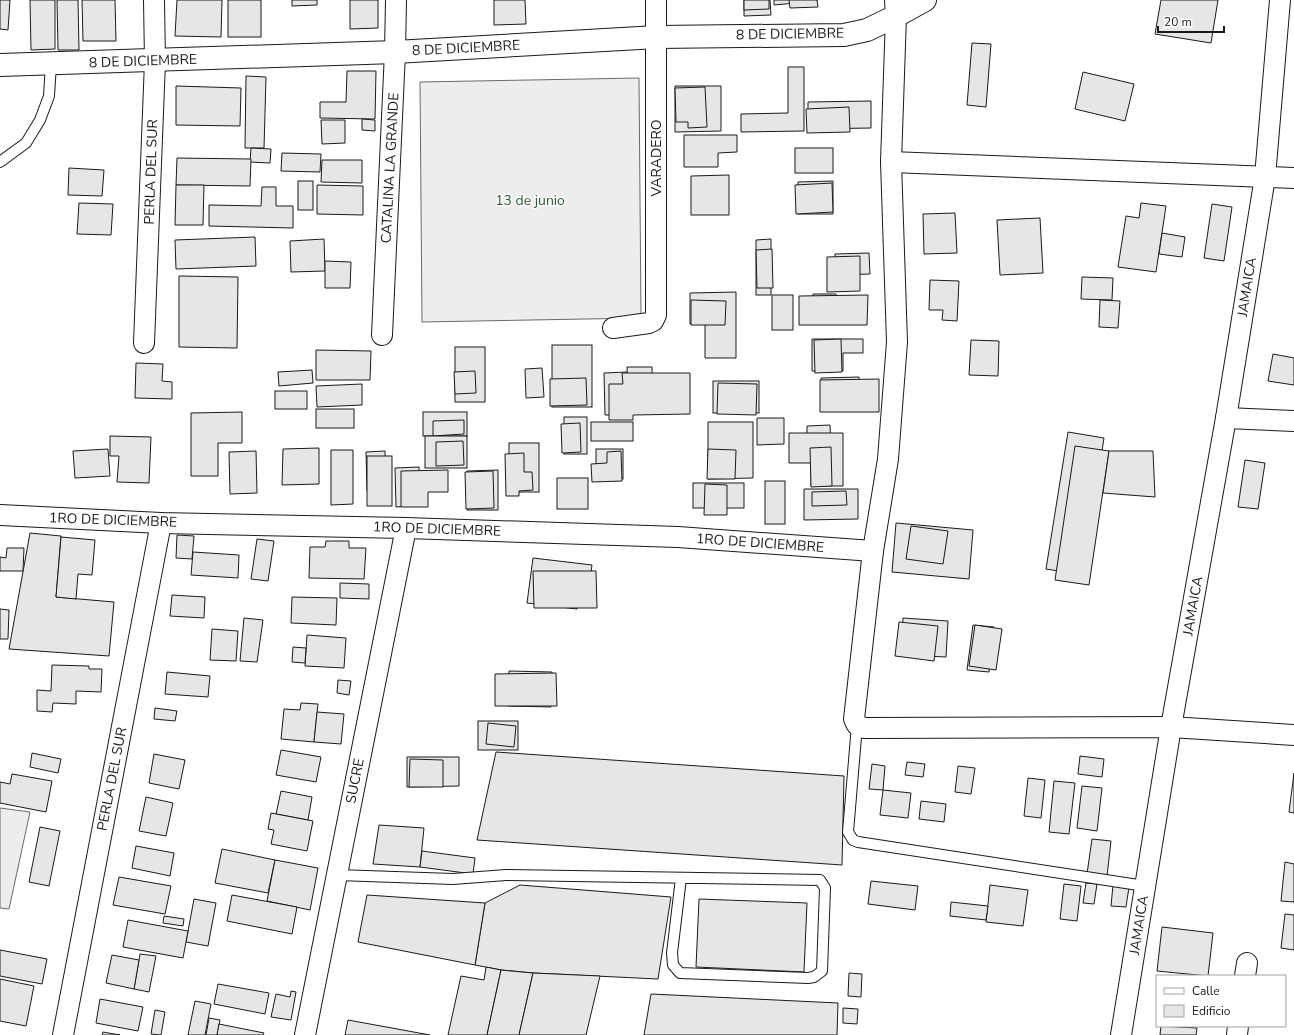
<svg xmlns="http://www.w3.org/2000/svg" width="1294" height="1035" viewBox="0 0 1294 1035" font-family="'Nunito Sans',sans-serif">
	<style>
		.built { fill: #ededed; stroke: #6a6a6a }
		.building { fill: #e6e6e6; stroke: #1a1a1a }
		.lines { fill: none; stroke-linecap: round; stroke-linejoin: round }
		.lane-casing { stroke: #1a1a1a; stroke-width: 12 }
		.street-casing { stroke: #1a1a1a; stroke-width: 22 }
		.secondary-casing { stroke: #1a1a1a; stroke-width: 24 }
		.lane { stroke: #fff; stroke-width: 10 }
		.street { stroke: #fff; stroke-width: 20 }
		.secondary { stroke: #fff; stroke-width: 22 }
		.labels { text-anchor: middle; dominant-baseline: central; stroke-width: 3; stroke-linejoin: round; paint-order: stroke }
		.street-label { font-size: 14px; fill: #1a1a1a; stroke: #fff }
		.park-label { font-size: 14px; fill: #2b5a34; stroke: #fff }
	</style>
	<rect width="100%" height="100%" fill="#fff"/>
	<!-- built -->
	<g class="built">
		<path d="M639 78 641 318 422 322 420 82Z"/>
		<path d="M0 808 30 812 9 909 0 908Z"/>
	</g>
	<!-- building -->
	<g class="building">
		<path d="M0 0H10L8 30 0 29Z"/>
		<path d="M30 0H55V49L31 50Z"/>
		<path d="M57 0H78L79 50H58Z"/>
		<path d="M82 0H115L116 41H83Z"/>
		<path d="M177 0H222L221 37 175 36Z"/>
		<rect x="228" y="0" width="33" height="37"/>
		<path d="M292 0H317V5L292 6Z"/>
		<path d="M350 0H378V28L350 29Z"/>
		<path d="M494 0H525L526 24 494 25Z"/>
		<path d="M744 0H770L771 15 744 16Z"/>
		<path d="M744 0H769V9L744 10Z"/>
		<path d="M774 0H817V1L774 5Z"/>
		<path d="M789 0H817L818 7 790 8Z"/>
		<path d="M1161 0H1218L1211 43 1155 34Z"/>
		<path d="M972 43 991 44 986 107 967 105Z"/>
		<path d="M788 67H804V131L741 132V114L788 113Z"/>
		<path d="M347 71H376L375 119 320 118V102H346Z"/>
		<path d="M1083 72 1134 84 1125 121 1075 109Z"/>
		<path d="M246 76 266 77 264 148H245Z"/>
		<path d="M176 86 241 88 240 126 176 125Z"/>
		<path d="M675 86H721V131L675 132Z"/>
		<path d="M705 87 707 127 688 128V122H676L675 88Z"/>
		<path d="M871 101V128L808 129V102Z"/>
		<path d="M849 107 850 132 807 133 806 109Z"/>
		<path d="M362 119 375 120V131L362 130Z"/>
		<path d="M321 120H345V143L322 144Z"/>
		<path d="M684 135H737V152L718 153V167H684Z"/>
		<path d="M251 148 271 149 270 163 250 162Z"/>
		<rect x="795" y="148" width="38" height="25"/>
		<path d="M282 153 321 154 320 172 281 171Z"/>
		<path d="M177 158 251 159 250 186 176 185Z"/>
		<path d="M322 160H362V183L321 182Z"/>
		<path d="M69 168 104 170 102 196 68 195Z"/>
		<path d="M729 175V215H691V176Z"/>
		<rect x="298" y="181" width="15" height="29"/>
		<path d="M833 181V214H798V182Z"/>
		<path d="M832 183 833 212 796 214 795 185Z"/>
		<path d="M176 185H204L203 225H175Z"/>
		<path d="M317 185 363 186V215L317 214Z"/>
		<path d="M262 187H276V206H293V228L209 226V205L261 206Z"/>
		<path d="M79 203 113 204 111 235 77 234Z"/>
		<path d="M1141 203 1166 206 1156 272 1118 267 1126 216 1139 218Z"/>
		<path d="M1212 204 1232 207 1224 261 1204 258Z"/>
		<path d="M955 213 957 253 924 254 923 214Z"/>
		<path d="M1040 218 1043 273 1000 275 997 220Z"/>
		<path d="M1162 233 1185 237 1182 257 1159 254Z"/>
		<path d="M255 237 256 266 176 269 175 240Z"/>
		<path d="M324 239 325 271 291 272 290 241Z"/>
		<path d="M771 239V295H756V240Z"/>
		<path d="M772 249 773 288H757L756 250Z"/>
		<path d="M869 253 870 274 836 275 835 254Z"/>
		<path d="M860 256V291L827 292V257Z"/>
		<path d="M325 261 351 262 350 288H325Z"/>
		<path d="M179 276 238 277 237 348 179 347Z"/>
		<path d="M1082 277 1113 278 1112 300 1081 299Z"/>
		<path d="M930 280 959 281 957 321 942 320 943 310H929Z"/>
		<path d="M736 292V358H705V324H690V293Z"/>
		<path d="M813 294H836L837 323 814 324Z"/>
		<rect x="772" y="295" width="21" height="35"/>
		<path d="M868 295 867 325H799V296Z"/>
		<path d="M691 300 726 301 725 325H691Z"/>
		<path d="M1100 300 1120 301 1118 328 1099 327Z"/>
		<path d="M812 339H863V353H843V371H812Z"/>
		<path d="M841 339 842 372 815 373 814 340Z"/>
		<path d="M971 340 999 341 998 376 969 375Z"/>
		<rect x="552" y="345" width="40" height="62"/>
		<rect x="455" y="347" width="30" height="55"/>
		<path d="M316 350 371 351 370 380H316Z"/>
		<path d="M1273 354 1294 358V385L1268 381Z"/>
		<path d="M136 363 163 364 162 381 172 382V399L135 398Z"/>
		<path d="M627 367H652L653 406 629 407Z"/>
		<path d="M542 368 544 397 526 398 525 369Z"/>
		<path d="M312 370 313 383 279 386 278 372Z"/>
		<path d="M475 371 476 393 455 394 454 372Z"/>
		<path d="M627 372 629 415H605L604 373Z"/>
		<path d="M622 373H690V414L633 415V420H609V384H623Z"/>
		<path d="M859 377 860 408 822 410 821 378Z"/>
		<path d="M586 378 587 405 550 406V379Z"/>
		<path d="M879 379V412H820V380Z"/>
		<rect x="713" y="381" width="46" height="32"/>
		<path d="M718 383 757 384 756 415 717 414Z"/>
		<path d="M362 384V405L317 407 316 386Z"/>
		<rect x="275" y="391" width="32" height="18"/>
		<rect x="316" y="409" width="38" height="19"/>
		<path d="M242 412V443H218V476H191V413Z"/>
		<rect x="423" y="412" width="44" height="24"/>
		<rect x="564" y="417" width="23" height="37"/>
		<path d="M757 418H784V444L757 445Z"/>
		<path d="M464 420V434L433 436V421Z"/>
		<rect x="591" y="422" width="42" height="19"/>
		<path d="M708 422H753V478L708 479Z"/>
		<path d="M580 423 581 452 562 453 561 424Z"/>
		<path d="M830 425 831 447 807 448V426Z"/>
		<path d="M1068 432 1104 438 1083 575 1046 569Z"/>
		<path d="M789 433H843V486H811V463H789Z"/>
		<path d="M110 436 151 437 149 483 117 482 119 456H110Z"/>
		<rect x="425" y="436" width="42" height="32"/>
		<path d="M463 441 464 465 436 466V442Z"/>
		<rect x="509" y="443" width="30" height="49"/>
		<path d="M1075 446 1109 451 1089 585 1055 580Z"/>
		<path d="M831 447 832 486 811 487 810 448Z"/>
		<path d="M319 448V484L282 485 283 449Z"/>
		<path d="M108 449 110 476 75 478 73 451Z"/>
		<rect x="596" y="449" width="27" height="30"/>
		<path d="M708 449 736 450 735 479H707Z"/>
		<path d="M331 450H353V504L331 505Z"/>
		<path d="M256 451 257 493 230 494 229 452Z"/>
		<path d="M385 451 386 491H367L366 452Z"/>
		<path d="M621 451 622 481 592 482 591 464 607 463V452Z"/>
		<path d="M1109 451H1153L1155 497 1103 493Z"/>
		<path d="M524 453V472H532L533 490 519 491V496H506L505 454Z"/>
		<rect x="367" y="456" width="25" height="50"/>
		<path d="M1245 460 1265 463 1258 509 1238 507Z"/>
		<path d="M419 467 420 505 396 507 395 468Z"/>
		<path d="M448 470V492H428V507H401V471Z"/>
		<path d="M498 470V510H467V471Z"/>
		<path d="M493 471 494 508 466 509 465 472Z"/>
		<rect x="557" y="478" width="31" height="31"/>
		<rect x="765" y="481" width="20" height="43"/>
		<rect x="693" y="483" width="51" height="25"/>
		<path d="M705 484 727 485V515H704Z"/>
		<path d="M804 489H858V519L804 520Z"/>
		<path d="M846 491 847 505 812 506V492Z"/>
		<path d="M896 523 973 530 969 579 892 572Z"/>
		<path d="M911 526 948 531 943 564 906 559Z"/>
		<path d="M30 533 61 536 56 597 114 602 109 656 9 649Z"/>
		<path d="M177 535 194 536 192 559 176 558Z"/>
		<path d="M61 537 95 540 92 575 78 574 76 599 56 597Z"/>
		<path d="M257 539 274 541 268 581 251 579Z"/>
		<path d="M326 541H349V548H366L364 579 309 578 310 547H325Z"/>
		<path d="M7 548H24L23 571H0V557L6 558Z"/>
		<path d="M193 552 239 555 238 578 191 575Z"/>
		<path d="M533 558 592 565 588 594 578 593 577 609 527 603Z"/>
		<path d="M533 571H596L597 608H534Z"/>
		<path d="M340 583 369 584V599L340 598Z"/>
		<path d="M172 595 205 597 204 618 170 616Z"/>
		<path d="M292 597 337 598 336 625 291 623Z"/>
		<path d="M0 609 9 610 8 639H0Z"/>
		<path d="M244 618 263 620 257 662 240 661Z"/>
		<path d="M903 618 948 621 946 657 901 655Z"/>
		<path d="M899 622 938 626 934 661 895 656Z"/>
		<path d="M973 625 994 627 989 672 967 670Z"/>
		<path d="M975 625 1002 629 996 670 969 666Z"/>
		<path d="M212 629 238 631 236 661 210 660Z"/>
		<path d="M307 635 346 638 344 668 305 666Z"/>
		<path d="M293 647 306 648 305 663 292 662Z"/>
		<path d="M52 665 89 666V669H102L101 692 76 691V704L53 703 52 712 37 711V690L51 691Z"/>
		<path d="M509 671 552 672 551 707 508 706Z"/>
		<path d="M167 672 210 676 208 697 165 694Z"/>
		<path d="M556 673 557 706H495V674Z"/>
		<path d="M338 680 351 681 349 695 337 693Z"/>
		<path d="M301 703 318 704 314 742 281 739 284 709 300 710Z"/>
		<path d="M155 708 177 711 175 721 154 719Z"/>
		<path d="M317 712 344 714 341 744 314 742Z"/>
		<rect x="478" y="721" width="40" height="29"/>
		<path d="M488 723 516 726 514 747 486 744Z"/>
		<path d="M281 750 321 757 316 782 276 775Z"/>
		<path d="M496 752 844 776 842 865 477 840Z"/>
		<path d="M32 753 61 759 58 773 30 767Z"/>
		<path d="M154 754 185 760 179 789 149 783Z"/>
		<path d="M1080 756 1104 759 1102 777 1078 774Z"/>
		<path d="M407 757H459V786L407 787Z"/>
		<path d="M410 759 443 760V787H409Z"/>
		<path d="M907 762 925 764 923 777 905 775Z"/>
		<path d="M872 764 885 766 883 790 869 789Z"/>
		<path d="M958 766 975 768 971 794 955 792Z"/>
		<path d="M1294 773V813L1289 812Z"/>
		<path d="M12 774 52 781 46 812 0 803V782L10 784Z"/>
		<path d="M1028 778 1045 780 1041 818 1024 816Z"/>
		<path d="M1054 781 1075 783 1069 834 1049 832Z"/>
		<path d="M1082 786 1102 788 1097 831 1077 828Z"/>
		<path d="M883 790 911 793 908 818 880 815Z"/>
		<path d="M281 791 312 797 308 820 276 814Z"/>
		<path d="M146 797 173 803 166 836 139 831Z"/>
		<path d="M921 801 946 804 944 822 919 819Z"/>
		<path d="M271 813 313 821 307 851 271 844 274 830 268 829Z"/>
		<path d="M379 825 424 828 420 867 373 864Z"/>
		<path d="M40 827 60 831 49 886 29 882Z"/>
		<path d="M1092 839 1111 841 1107 876 1087 874Z"/>
		<path d="M136 846 174 853 170 876 132 868Z"/>
		<path d="M222 849 275 860 268 893 215 883Z"/>
		<path d="M422 851 475 858 473 874 420 867Z"/>
		<path d="M275 860 318 868 310 910 267 901Z"/>
		<path d="M1285 862 1294 864V902L1281 901Z"/>
		<path d="M119 877 171 886 165 914 113 905Z"/>
		<path d="M871 881 918 886 915 910 868 904Z"/>
		<path d="M1086 883 1097 884 1094 904 1083 903Z"/>
		<path d="M1064 884 1081 886 1077 921 1060 919Z"/>
		<path d="M520 885 671 897 658 979 533 973 501 970 475 965 485 903Z"/>
		<path d="M990 885 1028 890 1023 926 986 922Z"/>
		<path d="M1113 885 1129 887 1126 907 1111 906Z"/>
		<path d="M232 895 297 907 292 934 227 921Z"/>
		<path d="M367 895 485 903 475 965 358 942Z"/>
		<path d="M194 899 216 903 208 946 186 942Z"/>
		<path d="M699 899 807 903 804 972 696 967Z"/>
		<path d="M951 902 988 906 986 920 950 916Z"/>
		<path d="M1285 914 1294 915V950L1281 948Z"/>
		<path d="M164 916 184 919 183 926 163 923Z"/>
		<path d="M128 920 188 931 183 958 123 947Z"/>
		<path d="M1162 927 1213 933 1208 976 1157 971Z"/>
		<path d="M0 950 47 959 42 984 0 976Z"/>
		<path d="M140 954 156 956 149 992 134 989Z"/>
		<path d="M112 955 139 960 134 989 106 983Z"/>
		<path d="M486 967 501 970 487 1035H448L461 976 484 980Z"/>
		<path d="M501 970 533 973 519 1035H487Z"/>
		<path d="M533 973 600 976 586 1035H519Z"/>
		<path d="M849 973 862 974 861 997 848 996Z"/>
		<path d="M0 979 34 986 26 1026 0 1021Z"/>
		<path d="M218 984 269 993 265 1014 214 1004Z"/>
		<path d="M291 991 296 992 291 1020 271 1017 276 994 290 997Z"/>
		<path d="M651 994 838 1003 837 1035H644Z"/>
		<path d="M100 999 143 1007 138 1031 96 1023Z"/>
		<path d="M195 1001 211 1004 205 1035H188Z"/>
		<path d="M843 1008 858 1009 857 1024 843 1023Z"/>
		<path d="M155 1010 165 1012 161 1035 151 1034Z"/>
		<path d="M209 1018 220 1020 217 1035H206Z"/>
		<path d="M348 1020 430 1035H345Z"/>
		<path d="M219 1024 264 1033 263 1035H217Z"/>
		<path d="M1161 1026 1197 1028 1196 1035H1160Z"/>
		<path d="M103 1032 120 1035H102Z"/>
	</g>
	<g class="lines">
		<defs>
			<g id="lane">
				<path d="M0 162 26 143 40 120 49 96 51 64"/>
				<path d="M857 725 848 832 853 840 858 842 1145 886"/>
				<path d="M337 875 453 879 506 875 820 880 825 888 822 971 814 977 808 978 680 973 673 965 672 953 681 878"/>
			</g>
			<g id="street">
				<path d="M895 0 896 16 891 162 897 342 888 459 873 551 854 719 857 725 864 728 1171 727 1294 735"/>
				<path d="M891 162 1294 178"/>
				<path d="M613 328 649 323 653 321 656 315V0"/>
				<path d="M382 335 395 52 396 0"/>
				<path d="M144 343 155 61 154 0"/>
				<path d="M1226 418 1294 421"/>
				<path d="M0 515 161 523 406 528 678 537 873 551"/>
				<path d="M1245 976 1247 963"/>
				<path d="M63 1035 161 523"/>
				<path d="M305 1035 406 528"/>
				<path d="M1121 1035 1171 727 1226 418 1265 177 1280 0"/>
				<path d="M1237 1035 1238 1026"/>
			</g>
			<path id="secondary" d="M0 65 395 52 657 37 844 35 867 30 896 16 925 0"/>
		</defs>
		<!-- lane casing -->
		<use href="#lane" class="lane-casing"/>
		<!-- street casing -->
		<use href="#street" class="street-casing"/>
		<!-- secondary casing -->
		<use href="#secondary" class="secondary-casing"/>
		<!-- lane -->
		<use href="#lane" class="lane"/>
		<!-- street -->
		<use href="#street" class="street"/>
		<!-- secondary -->
		<use href="#secondary" class="secondary"/>
	</g>
	<g class="labels">
		<!-- street labels -->
		<g class="street-label">
			<text transform="translate(790 34) rotate(-1)">8 DE DICIEMBRE</text>
			<text transform="translate(466 48) rotate(-3)">8 DE DICIEMBRE</text>
			<text transform="translate(143 61) rotate(-2)">8 DE DICIEMBRE</text>
			<text transform="translate(656 158) rotate(-90)">VARADERO</text>
			<text transform="translate(390 168) rotate(-87)">CATALINA LA GRANDE</text>
			<text transform="translate(151 172) rotate(-88)">PERLA DEL SUR</text>
			<text transform="translate(1247 287) rotate(-81)">JAMAICA</text>
			<text transform="translate(113 520) rotate(2)">1RO DE DICIEMBRE</text>
			<text transform="translate(437 529) rotate(2)">1RO DE DICIEMBRE</text>
			<text transform="translate(760 543) rotate(4)">1RO DE DICIEMBRE</text>
			<text transform="translate(1193 606) rotate(-80)">JAMAICA</text>
			<text transform="translate(112 779) rotate(-79)">PERLA DEL SUR</text>
			<text transform="translate(355 781) rotate(-79)">SUCRE</text>
			<text transform="translate(1139 925) rotate(-81)">JAMAICA</text>
		</g>
		<!-- park labels -->
		<g class="park-label">
			<text x="530" y="200">13 de junio</text>
		</g>
	</g>
	<!-- legend -->
	<rect x="1156" y="975" width="130" height="52" fill="#ffffff" stroke="#a3a3a3"/>
	<rect x="1164" y="988" width="20" height="6" fill="#ffffff" stroke="#a3a3a3"/>
	<text x="1192" y="995" font-size="12" fill="#1a1a1a">Calle</text>
	<rect x="1164" y="1005" width="20" height="12" fill="#e6e6e6" stroke="#a3a3a3"/>
	<text x="1192" y="1015" font-size="12" fill="#1a1a1a">Edificio</text>
	<!-- scale -->
	<path d="M1158 26v6h66v-6" fill="none" stroke="#1a1a1a" stroke-width="2"/>
	<text x="1164" y="26" font-size="12" fill="#1a1a1a" stroke="#ffffff" stroke-width="3" paint-order="stroke">20 m</text>
</svg>
